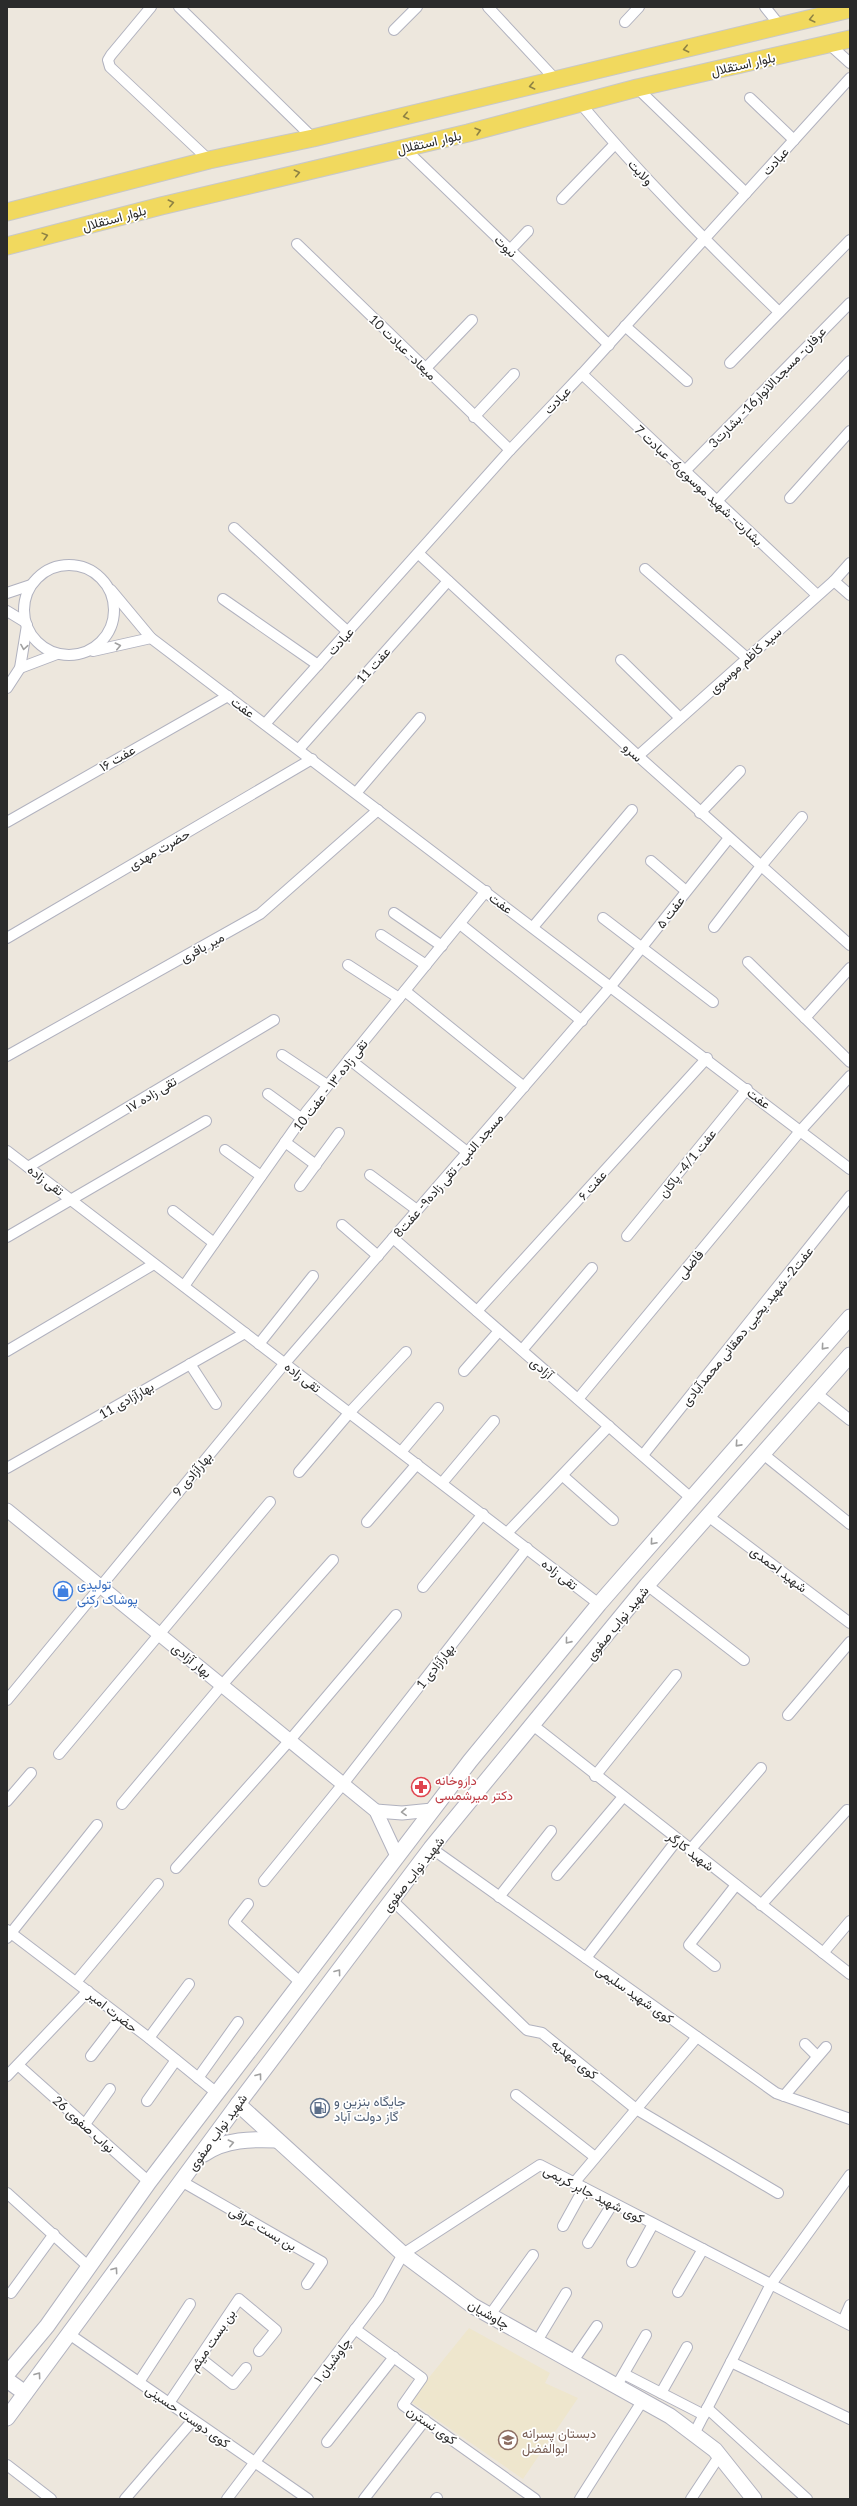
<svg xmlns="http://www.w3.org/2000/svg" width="857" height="2506" viewBox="0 0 857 2506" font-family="Lato,Vazirmatn,sans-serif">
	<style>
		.education { fill: #eee6cd }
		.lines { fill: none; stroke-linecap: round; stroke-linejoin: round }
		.minor-casing { stroke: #b1b2bf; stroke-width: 12 }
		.tertiary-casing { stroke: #b1b2bf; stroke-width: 15 }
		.secondary-casing { stroke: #b1b2bf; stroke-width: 17 }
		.primary-casing { stroke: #c8c8c8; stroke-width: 19 }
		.minor { stroke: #fff; stroke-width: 10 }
		.tertiary { stroke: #fff; stroke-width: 13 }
		.secondary { stroke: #fff; stroke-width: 15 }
		.primary { stroke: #f1d95e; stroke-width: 17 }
		.oneway { stroke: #8e8244 }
		.oneway2 { stroke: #a0a0a0 }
		.labels { text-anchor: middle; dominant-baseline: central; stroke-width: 3.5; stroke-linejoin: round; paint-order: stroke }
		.street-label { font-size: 13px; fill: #2b2b2b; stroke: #fff }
		.shop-label { font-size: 13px; fill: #366cbe; stroke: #fff; text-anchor: start }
		.health-label { font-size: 13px; fill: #be3a42; stroke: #fff; text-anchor: start }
		.service-label { font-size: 13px; fill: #4e5e75; stroke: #fff; text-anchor: start }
		.education-label { font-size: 13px; fill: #785e54; stroke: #fff; text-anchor: start }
	</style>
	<rect width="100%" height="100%" fill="#ede7dd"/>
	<!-- education -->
	<path class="education" d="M469 2328 550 2373 545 2383 578 2398 523 2479 410 2401Z"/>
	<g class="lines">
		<defs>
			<g id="minor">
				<path d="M151 7 111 55 108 60 110 67 209 160"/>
				<path d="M179 7 313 138"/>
				<path d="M488 7 556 80"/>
				<path d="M765 7 781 27"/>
				<path d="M625 22 639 7"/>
				<path d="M394 30 417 7"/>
				<path d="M829 44 850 63"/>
				<path d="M637 88 746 193"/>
				<path d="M750 98 794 140"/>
				<path d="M580 103C642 177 710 245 779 312"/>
				<path d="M404 148 609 345"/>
				<path d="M562 199 615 144"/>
				<path d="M297 244 510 450"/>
				<path d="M510 250 528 231"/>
				<path d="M625 326 687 381"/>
				<path d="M730 363 850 240"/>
				<path d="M426 368 472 320"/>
				<path d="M582 374 817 595"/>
				<path d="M474 417 514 374"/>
				<path d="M685 471 850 303"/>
				<path d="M790 498 850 431"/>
				<path d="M717 501 850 361"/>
				<path d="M234 528 348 632"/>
				<path d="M419 554 638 756 850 945"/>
				<circle cx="69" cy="610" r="45"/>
				<path d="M645 569 747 658"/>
				<path d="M834 581 850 595"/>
				<path d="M111 590 151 638 850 1169"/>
				<path d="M7 593 31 585"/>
				<path d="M223 599 318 665"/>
				<path d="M7 611 25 622"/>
				<path d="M93 651 151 638"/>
				<path d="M621 660 680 718"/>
				<path d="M20 668 57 654"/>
				<path d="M7 688 20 668 27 625"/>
				<path d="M265 724 510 450 582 374 850 78"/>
				<path d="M299 749 448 581"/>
				<path d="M638 756 834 581 850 563"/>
				<path d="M356 793 420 718"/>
				<path d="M700 813 740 771"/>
				<path d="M7 822 228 696"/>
				<path d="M651 861 686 891"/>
				<path d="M394 913 442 946"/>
				<path d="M603 918 713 1002"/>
				<path d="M460 924 582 1021"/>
				<path d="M533 927 632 810"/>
				<path d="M714 927 761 866 802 817"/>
				<path d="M381 935 426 965"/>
				<path d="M7 938 312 759"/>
				<path d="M748 962 850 1062"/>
				<path d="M348 965 399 998"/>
				<path d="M405 991 524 1087"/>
				<path d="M805 1018 850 968"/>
				<path d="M282 1055 327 1085"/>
				<path d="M7 1056 260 914 378 810"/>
				<path d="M349 1059 467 1152"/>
				<path d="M268 1094 301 1118"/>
				<path d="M285 1142 316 1165"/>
				<path d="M225 1150 261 1176"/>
				<path d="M7 1151 599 1604"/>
				<path d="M28 1167 274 1020"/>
				<path d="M370 1175 417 1210"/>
				<path d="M300 1186 339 1133"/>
				<path d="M173 1211 214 1243"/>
				<path d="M342 1225 378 1256"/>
				<path d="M627 1236 747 1089"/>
				<path d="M7 1237 206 1121"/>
				<path d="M393 1238 691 1498"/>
				<path d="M184 1286 307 1111 486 891"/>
				<path d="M477 1311 707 1058"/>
				<path d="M259 1344 313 1276"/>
				<path d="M522 1350 592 1268"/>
				<path d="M7 1351 154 1264"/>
				<path d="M190 1364 216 1404"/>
				<path d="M464 1371 499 1331"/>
				<path d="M816 1393 850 1420"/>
				<path d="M578 1399 801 1130 850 1076"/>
				<path d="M401 1452 438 1408"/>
				<path d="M763 1454 850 1524"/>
				<path d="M643 1455 850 1196"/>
				<path d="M7 1468 245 1333"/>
				<path d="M299 1472 350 1412 406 1352"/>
				<path d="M563 1476 613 1520"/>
				<path d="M442 1483 494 1421"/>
				<path d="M708 1516 850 1623"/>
				<path d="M367 1522 417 1464"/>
				<path d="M507 1533 609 1426"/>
				<path d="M647 1585 744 1660"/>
				<path d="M423 1587 483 1514"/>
				<path d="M7 1700 285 1363 611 986 729 838"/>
				<path d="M788 1715 850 1642"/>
				<path d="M534 1726 850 1974"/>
				<path d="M59 1754 270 1502"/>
				<path d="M595 1776 676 1675"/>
				<path d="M7 1801 31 1773"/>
				<path d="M122 1804 222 1685 333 1560"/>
				<path d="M431 1848 776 2093 850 2119"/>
				<path d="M690 1850 761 1768"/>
				<path d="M176 1868 290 1740 396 1615"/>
				<path d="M557 1875 623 1797"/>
				<path d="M264 1881 343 1784 527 1548"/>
				<path d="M499 1897 551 1831"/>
				<path d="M392 1900 527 2030 542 2033 636 2109 778 2193"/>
				<path d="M248 1904 234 1922 300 1982"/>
				<path d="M761 1905 847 1810"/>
				<path d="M7 1930 149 2038 218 2094"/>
				<path d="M7 1938 97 1825"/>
				<path d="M823 1953 850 1921"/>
				<path d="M586 1958 677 1840"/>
				<path d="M715 1966 689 1945 736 1885"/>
				<path d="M76 1982 158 1884"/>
				<path d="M149 2038 189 1984"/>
				<path d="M805 2044 817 2056"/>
				<path d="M91 2056 121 2017"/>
				<path d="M18 2065 149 2182"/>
				<path d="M7 2076 88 1991"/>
				<path d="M198 2078 238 2022"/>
				<path d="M516 2095 595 2157"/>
				<path d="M784 2096 826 2047"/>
				<path d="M147 2101 176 2060"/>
				<path d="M85 2124 110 2089"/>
				<path d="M181 2181 322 2262 307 2284"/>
				<path d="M574 2183 697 2037"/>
				<path d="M7 2193 90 2268"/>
				<path d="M563 2226 584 2188"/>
				<path d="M588 2243 613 2203"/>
				<path d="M632 2262 653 2224"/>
				<path d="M678 2292 703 2249"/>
				<path d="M11 2293 54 2234"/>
				<path d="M490 2315 533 2255"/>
				<path d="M843 2321 850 2305"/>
				<path d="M355 2329 422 2378 403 2405 535 2499"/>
				<path d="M69 2334 308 2499"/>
				<path d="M537 2341 566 2293"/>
				<path d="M200 2358 233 2384 246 2368"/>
				<path d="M573 2361 597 2326"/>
				<path d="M731 2362 850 2419"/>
				<path d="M624 2374 704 2415"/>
				<path d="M620 2380 646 2335"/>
				<path d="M139 2382 190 2304"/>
				<path d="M661 2393 687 2347"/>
				<path d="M169 2403 239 2299 276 2330 259 2351"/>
				<path d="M707 2408 807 2499"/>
				<path d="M694 2434 771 2284 850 2175"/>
				<path d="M327 2442 394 2357"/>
				<path d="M7 2465 51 2499"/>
				<path d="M125 2499 193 2420"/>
				<path d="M227 2499 378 2299 403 2254 540 2165 850 2325"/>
				<path d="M364 2499 425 2420"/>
				<path d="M436 2499 437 2498"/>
				<path d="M580 2499 643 2400"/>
				<path d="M691 2499 720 2455"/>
			</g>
			<g id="tertiary">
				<path d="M7 1510 376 1811 397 1856"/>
				<path d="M376 1811 402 1813 432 1810"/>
			</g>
			<g id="secondary">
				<path d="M238 2104 403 2254 473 2306 670 2416 715 2450 754 2499"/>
				<path d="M204 2154C225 2139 252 2139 277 2140"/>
				<path d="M7 2374 47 2326 149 2182 470 1761 599 1604 850 1317"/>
				<path d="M7 2380 25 2393"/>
				<path d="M7 2418 238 2104 431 1848 647 1585 850 1355"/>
			</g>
			<g id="primary">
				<path d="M7 212 209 160 313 138 850 9"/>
				<path d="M7 246 161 206 468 133 637 88 850 39"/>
			</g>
		</defs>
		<!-- minor casing -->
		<use href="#minor" class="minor-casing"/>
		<!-- tertiary casing -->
		<use href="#tertiary" class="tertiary-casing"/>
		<!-- secondary casing -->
		<use href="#secondary" class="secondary-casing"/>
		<!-- primary casing -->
		<use href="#primary" class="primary-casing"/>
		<!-- minor -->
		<use href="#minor" class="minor"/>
		<!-- tertiary -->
		<use href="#tertiary" class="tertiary"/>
		<!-- secondary -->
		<use href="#secondary" class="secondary"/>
		<!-- primary -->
		<use href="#primary" class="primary"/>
	</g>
	<!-- one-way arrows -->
	<defs><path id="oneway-chevron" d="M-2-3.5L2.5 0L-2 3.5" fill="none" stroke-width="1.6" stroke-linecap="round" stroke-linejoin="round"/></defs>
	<g class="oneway">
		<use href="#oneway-chevron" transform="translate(812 19) rotate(166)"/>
		<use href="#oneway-chevron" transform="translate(686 49) rotate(167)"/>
		<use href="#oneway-chevron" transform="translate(532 86) rotate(167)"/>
		<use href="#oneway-chevron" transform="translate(406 116) rotate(167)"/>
		<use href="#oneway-chevron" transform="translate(478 131) rotate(-16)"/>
		<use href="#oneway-chevron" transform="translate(297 173) rotate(-13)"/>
		<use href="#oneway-chevron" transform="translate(171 203) rotate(-13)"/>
		<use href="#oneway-chevron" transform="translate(45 236) rotate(-15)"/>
	</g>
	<g class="oneway2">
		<use href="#oneway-chevron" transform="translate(118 646) rotate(-13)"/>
		<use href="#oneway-chevron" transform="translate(24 647) rotate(99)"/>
		<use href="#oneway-chevron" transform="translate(824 1347) rotate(131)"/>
		<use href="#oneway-chevron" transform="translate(738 1444) rotate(132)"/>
		<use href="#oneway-chevron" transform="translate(653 1542) rotate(131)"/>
		<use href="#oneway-chevron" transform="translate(568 1641) rotate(129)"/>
		<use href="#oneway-chevron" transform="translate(404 1812) rotate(177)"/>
		<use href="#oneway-chevron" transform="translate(338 1972) rotate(-53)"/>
		<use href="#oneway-chevron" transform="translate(259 2076) rotate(-53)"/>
		<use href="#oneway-chevron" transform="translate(231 2143) rotate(-13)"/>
		<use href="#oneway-chevron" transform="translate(115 2270) rotate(-54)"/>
		<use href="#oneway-chevron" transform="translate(38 2375) rotate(-54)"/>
	</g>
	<!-- icons -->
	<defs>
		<symbol id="shop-ring" viewBox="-11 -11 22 22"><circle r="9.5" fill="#fff" stroke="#3f7fe0" stroke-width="1.5"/><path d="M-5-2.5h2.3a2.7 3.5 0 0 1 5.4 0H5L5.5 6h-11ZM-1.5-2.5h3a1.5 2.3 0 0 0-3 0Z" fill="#3f7fe0"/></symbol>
		<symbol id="pharmacy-ring" viewBox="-11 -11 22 22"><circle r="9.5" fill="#fff" stroke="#e0444e" stroke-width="1.5"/><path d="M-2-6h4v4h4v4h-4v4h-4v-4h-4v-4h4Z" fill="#e0444e"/></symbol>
		<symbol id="fuel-ring" viewBox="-11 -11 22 22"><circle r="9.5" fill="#fff" stroke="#5c6f8a" stroke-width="1.5"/><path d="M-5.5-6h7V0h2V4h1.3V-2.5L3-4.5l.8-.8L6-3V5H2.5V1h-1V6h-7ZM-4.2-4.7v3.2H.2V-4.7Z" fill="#5c6f8a"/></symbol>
		<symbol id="school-ring" viewBox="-11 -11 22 22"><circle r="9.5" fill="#fff" stroke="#8d6e63" stroke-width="1.5"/><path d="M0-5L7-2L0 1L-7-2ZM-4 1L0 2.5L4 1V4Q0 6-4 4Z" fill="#8d6e63"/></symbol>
	</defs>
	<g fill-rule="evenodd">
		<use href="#shop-ring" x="52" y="1580" width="22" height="22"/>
		<use href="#pharmacy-ring" x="410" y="1776" width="22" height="22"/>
		<use href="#fuel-ring" x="309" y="2097" width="22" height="22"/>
		<use href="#school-ring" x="497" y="2429" width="22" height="22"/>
	</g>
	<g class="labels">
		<!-- street labels -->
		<g class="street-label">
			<text transform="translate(743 64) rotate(-13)">بلوار استقلال</text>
			<text transform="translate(429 142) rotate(-13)">بلوار استقلال</text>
			<text transform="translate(775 161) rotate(-48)">عبادت</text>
			<text transform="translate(641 172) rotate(47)">ولایت</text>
			<text transform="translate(114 218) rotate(-15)">بلوار استقلال</text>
			<text transform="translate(506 246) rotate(44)">نبوت</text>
			<text transform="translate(403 347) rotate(44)">میعاد- عبادت 10</text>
			<text transform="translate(767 387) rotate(-46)">عرفان- مسجدالانوار16- بشارت3</text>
			<text transform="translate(557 400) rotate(-46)">عبادت</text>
			<text transform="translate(699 485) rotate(43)">بشارت- شهید موسوی6- عبادت 7</text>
			<text transform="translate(340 641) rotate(-48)">عبادت</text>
			<text transform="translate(745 660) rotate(-42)">سید کاظم موسوی</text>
			<text transform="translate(373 665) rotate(-48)">عفت 11</text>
			<text transform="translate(243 707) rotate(37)">عفت</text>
			<text transform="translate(633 752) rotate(43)">سرو</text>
			<text transform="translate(117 758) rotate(-30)">عفت ۱۶</text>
			<text transform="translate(159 849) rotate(-30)">حضرت مهدی</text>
			<text transform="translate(501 903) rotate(37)">عفت</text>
			<text transform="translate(670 912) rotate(-52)">عفت ۵</text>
			<text transform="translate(202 947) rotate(-29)">میر بافری</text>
			<text transform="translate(330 1085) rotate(-52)">تقی زاده ۱۳ - عفت 10</text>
			<text transform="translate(151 1094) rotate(-31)">تقی زاده ۱۷</text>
			<text transform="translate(759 1098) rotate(37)">عفت</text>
			<text transform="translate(687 1163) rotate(-51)">عفت 4/1- پاکان</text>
			<text transform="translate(448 1175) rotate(-49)">مسجد النبی- تقی زاده۹- عفت8</text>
			<text transform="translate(46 1180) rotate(37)">تقی زاده</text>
			<text transform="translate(592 1185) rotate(-48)">عفت ۶</text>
			<text transform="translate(690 1264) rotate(-50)">فاضلی</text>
			<text transform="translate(747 1326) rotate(-51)">عفت2- شهید یحیی دهقانی محمدآبادی</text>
			<text transform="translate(542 1368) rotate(41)">آزادی</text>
			<text transform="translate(303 1377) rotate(37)">تقی زاده</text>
			<text transform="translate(126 1400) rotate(-30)">بهارآزادی 11</text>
			<text transform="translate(192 1474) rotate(-50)">بهارآزادی 9</text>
			<text transform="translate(779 1569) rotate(37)">شهید احمدی</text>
			<text transform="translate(560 1574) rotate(38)">تقی زاده</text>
			<text transform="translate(617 1623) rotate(-51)">شهید نواب صفوی</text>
			<text transform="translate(192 1660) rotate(39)">بهار آزادی</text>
			<text transform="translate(435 1666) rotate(-52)">بهارآزادی 1</text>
			<text transform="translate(691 1851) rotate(38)">شهید کارگر</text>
			<text transform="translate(413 1874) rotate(-52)">شهید نواب صفوی</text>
			<text transform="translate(635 1994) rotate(35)">کوی شهید سلیمی</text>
			<text transform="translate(113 2011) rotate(38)">حضرت امیر</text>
			<text transform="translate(575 2059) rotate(39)">کوی مهدیه</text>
			<text transform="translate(84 2124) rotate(42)">نواب صفوی 26</text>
			<text transform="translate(217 2132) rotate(-54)">شهید نواب صفوی</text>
			<text transform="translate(594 2194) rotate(27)">کوی شهید جابر کریمی</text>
			<text transform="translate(263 2228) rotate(30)">بن بست عراقی</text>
			<text transform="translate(489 2314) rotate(30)">چاوشیان</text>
			<text transform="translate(212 2340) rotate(-56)">بن بست میثم</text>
			<text transform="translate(332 2360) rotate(-53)">چاوشیان ۱</text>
			<text transform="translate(188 2416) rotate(35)">کوی دوست حسینی</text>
			<text transform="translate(432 2425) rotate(35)">کوی نسترن</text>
		</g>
		<!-- shop labels -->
		<g class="shop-label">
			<text x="77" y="1584">تولیدی<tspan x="77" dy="15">پوشاک رکنی</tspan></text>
		</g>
		<!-- health labels -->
		<g class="health-label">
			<text x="435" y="1780">داروخانه<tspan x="435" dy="15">دکتر میرشمسی</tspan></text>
		</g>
		<!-- service labels -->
		<g class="service-label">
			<text x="334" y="2101">جایگاه بنزین و<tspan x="334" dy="15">گاز دولت آباد</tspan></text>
		</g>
		<!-- education labels -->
		<g class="education-label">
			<text x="522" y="2433">دبستان پسرانه<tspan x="522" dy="15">ابوالفضل</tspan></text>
		</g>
	</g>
	<!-- border -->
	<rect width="857" height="2506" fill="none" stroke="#2b2b2b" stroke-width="16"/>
</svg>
